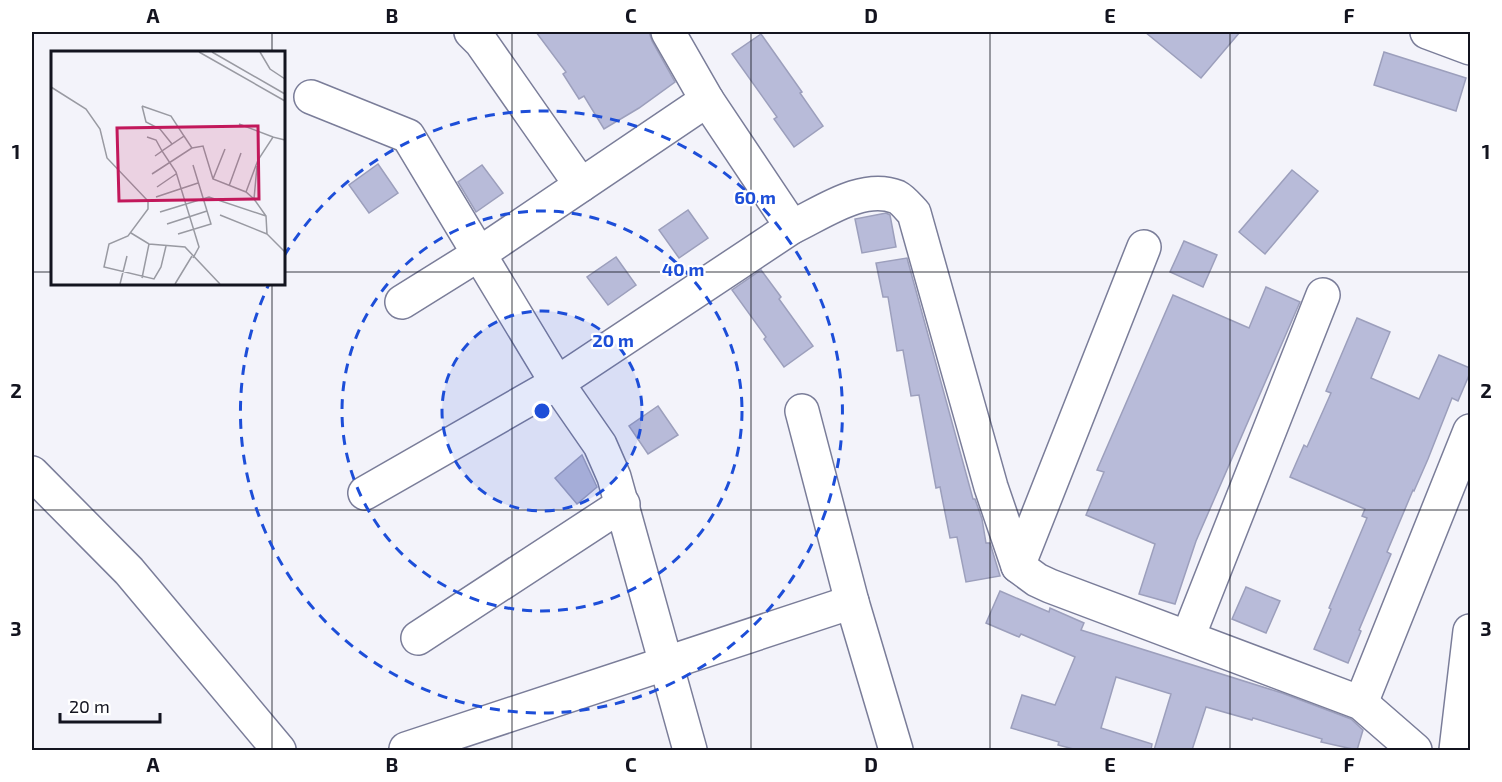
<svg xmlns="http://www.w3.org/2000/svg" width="1502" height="782" viewBox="0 0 1502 782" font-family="'Exo 2',sans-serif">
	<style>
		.building { fill: #b8bbd9; stroke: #9c9fbc; stroke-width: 1.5 }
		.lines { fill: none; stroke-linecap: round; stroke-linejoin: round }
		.street-casing { stroke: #7a7d99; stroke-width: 36 }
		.street { stroke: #fff; stroke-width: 33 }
		.grid { fill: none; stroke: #13141f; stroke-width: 1.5; stroke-opacity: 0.55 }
		.ring { fill: none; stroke: #1d4ed8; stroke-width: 3; stroke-dasharray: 10 8 }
		.inset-road { fill: none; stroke: #999aa2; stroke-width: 1.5 }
		.view { fill: #c2185b; fill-opacity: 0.15; stroke: #c2185b; stroke-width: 3 }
		.inset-edge { fill: none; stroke: #13141f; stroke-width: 3 }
		.centre { fill: #1d4ed8; stroke: #fff; stroke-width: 3 }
		.ring-label { font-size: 18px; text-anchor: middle; font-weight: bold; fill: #1d4ed8; stroke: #fff; stroke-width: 4.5; stroke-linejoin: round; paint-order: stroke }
		.neatline { fill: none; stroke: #13141f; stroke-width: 2 }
		.grid-label { font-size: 20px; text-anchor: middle; font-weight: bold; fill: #13141f }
	</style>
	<rect width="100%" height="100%" fill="#f3f3fa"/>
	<!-- building -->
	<g class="building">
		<path d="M536 32H649L652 41 675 82 639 108 604 129 584 96 579 99 563 74 566 72Z"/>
		<path d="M1145 32H1240L1201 78Z"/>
		<path d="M761 34 802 92 800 93 823 126 794 147 774 119 777 117 732 54Z"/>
		<path d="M1384 52 1466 78 1456 111 1374 85Z"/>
		<path d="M378 164 398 193 369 213 349 185Z"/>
		<path d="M482 165 503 193 476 212 458 182Z"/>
		<path d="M1292 170 1318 191 1265 254 1239 232Z"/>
		<path d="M688 210 708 238 679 258 659 230Z"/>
		<path d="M886 213 890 215 896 247 862 253 855 219Z"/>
		<path d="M1184 241 1217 255 1203 287 1170 272Z"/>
		<path d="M616 257 636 285 608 305 587 277Z"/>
		<path d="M907 258 973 499H975L982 519 986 543H990L1000 576 966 582 957 537 950 538 940 487 936 488 919 395 911 396 903 350 897 351 888 297H883L876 263Z"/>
		<path d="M761 270 781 297 779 299 813 346 784 367 764 339 766 337 732 290Z"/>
		<path d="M1266 287 1300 302 1196 541 1175 604 1139 594 1155 544 1086 515 1104 472 1097 470 1173 295 1249 328Z"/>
		<path d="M1357 318 1390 332 1371 378 1419 399 1439 355 1470 368V373L1458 401 1452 398 1428 459 1414 491 1413 490 1387 552 1391 554 1359 630 1361 631 1348 663 1314 649 1331 609 1329 608 1367 518 1362 516 1365 509 1290 477 1304 445 1307 447 1331 393 1326 391Z"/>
		<path d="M658 406 678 435 648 454 629 426Z"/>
		<path d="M582 455 597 487 577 504 555 478Z"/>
		<path d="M1246 587 1280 601 1266 633 1232 619Z"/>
		<path d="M1000 591 1049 612 1050 608 1084 623 1081 630 1282 693 1351 719 1363 730 1357 750 1321 742 1322 739 1253 718 1252 720 1206 707 1192 750H1154L1171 694 1116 677 1101 728 1152 744 1151 750H1077L1058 745 1059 742 1011 728 1022 695 1055 705 1075 657 1021 634 1019 637 986 623Z"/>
	</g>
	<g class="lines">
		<defs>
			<g id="street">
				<path d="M471 32 481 42 581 185"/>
				<path d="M668 32 707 100 479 254 557 383 600 445 614 477 690 750"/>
				<path d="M1427 32 1470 48"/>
				<path d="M311 97 408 136 479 254 402 302"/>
				<path d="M792 227C822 213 863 183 897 197 903 200 909 208 914 213L991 487 1018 566 1037 580 1050 586 1361 703 1415 750"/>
				<path d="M802 411 852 602 896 750"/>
				<path d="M32 473 129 571 279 750"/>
				<path d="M365 493 557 383 792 227 707 100"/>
				<path d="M1018 566 1144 247"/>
				<path d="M1188 637 1323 295"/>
				<path d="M418 638 623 504"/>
				<path d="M1361 703 1470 431"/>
				<path d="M406 749 852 602"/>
				<path d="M1456 750 1470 631"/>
			</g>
		</defs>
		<!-- street casing -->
		<use href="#street" class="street-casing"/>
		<!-- street -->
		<use href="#street" class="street"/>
	</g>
	<!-- grid -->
	<path class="grid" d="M272 32V52M512 32V750M751 32V750M990 32V750M1230 32V750M32 272H52M284 272H1470M272 284V750M32 510H1470"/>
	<!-- distance rings -->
	<circle cx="542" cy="411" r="100" fill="#1d4ed8" fill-opacity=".12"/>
	<g class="ring">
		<circle cx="542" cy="411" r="100"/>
		<circle cx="542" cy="411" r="200"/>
		<path d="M284 256A301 301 0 1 1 269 284"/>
	</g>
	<!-- overview -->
	<g transform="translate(51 51)">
		<rect width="234" height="234" fill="#f3f3fa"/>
		<path class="inset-road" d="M148 1 234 50M161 1 234 43M209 1 219 18 234 28M0 36 35 58 49 78 56 107 97 150V158L77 185 58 193 53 216 103 228 110 216 115 195M91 55 120 65 133 85 111 100 125 121 148 196 142 207M91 55 95 71 109 78 121 93M188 73 222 86M96 86 105 89 111 100 104 105M141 97 152 95 162 128 195 141 203 148 215 165 216 183 234 201M101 123 141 97 133 85M162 128 174 98M178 135 190 102M106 136 125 123M195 141 207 109 222 86 234 89M105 146 147 132M203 148 206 115M109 161 158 146 215 165M169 164 216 183M116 173 156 160M80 182 98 193 134 196 169 233M127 183 160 173 142 114M91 227 98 193M69 233 76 205M124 233 141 205"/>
		<path class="view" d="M207 75 208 148 68 150 66 77Z"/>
		<rect width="234" height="234" class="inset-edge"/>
	</g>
	<circle cx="542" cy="411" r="9" class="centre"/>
	<g class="ring-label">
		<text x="755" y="204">60 m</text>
		<text x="683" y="276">40 m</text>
		<text x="613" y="347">20 m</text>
	</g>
	<!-- border -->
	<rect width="1502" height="782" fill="none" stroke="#ffffff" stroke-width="66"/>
	<!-- scale -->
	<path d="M60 713v9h100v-9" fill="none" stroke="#13141f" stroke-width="3"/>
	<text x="69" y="713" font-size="18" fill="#13141f" stroke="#ffffff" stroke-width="4.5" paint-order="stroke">20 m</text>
	<rect x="33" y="33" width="1436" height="716" class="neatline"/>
	<g class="grid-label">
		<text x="153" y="23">A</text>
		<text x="392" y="23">B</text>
		<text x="631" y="23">C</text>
		<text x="871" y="23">D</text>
		<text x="1110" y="23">E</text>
		<text x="1349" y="23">F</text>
		<text x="16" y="159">1</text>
		<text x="1486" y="159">1</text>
		<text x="16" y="398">2</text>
		<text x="1486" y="398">2</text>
		<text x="16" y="636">3</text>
		<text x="1486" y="636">3</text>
		<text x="153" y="772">A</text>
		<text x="392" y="772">B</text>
		<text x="631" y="772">C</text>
		<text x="871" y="772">D</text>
		<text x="1110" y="772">E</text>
		<text x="1349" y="772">F</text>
	</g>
</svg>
